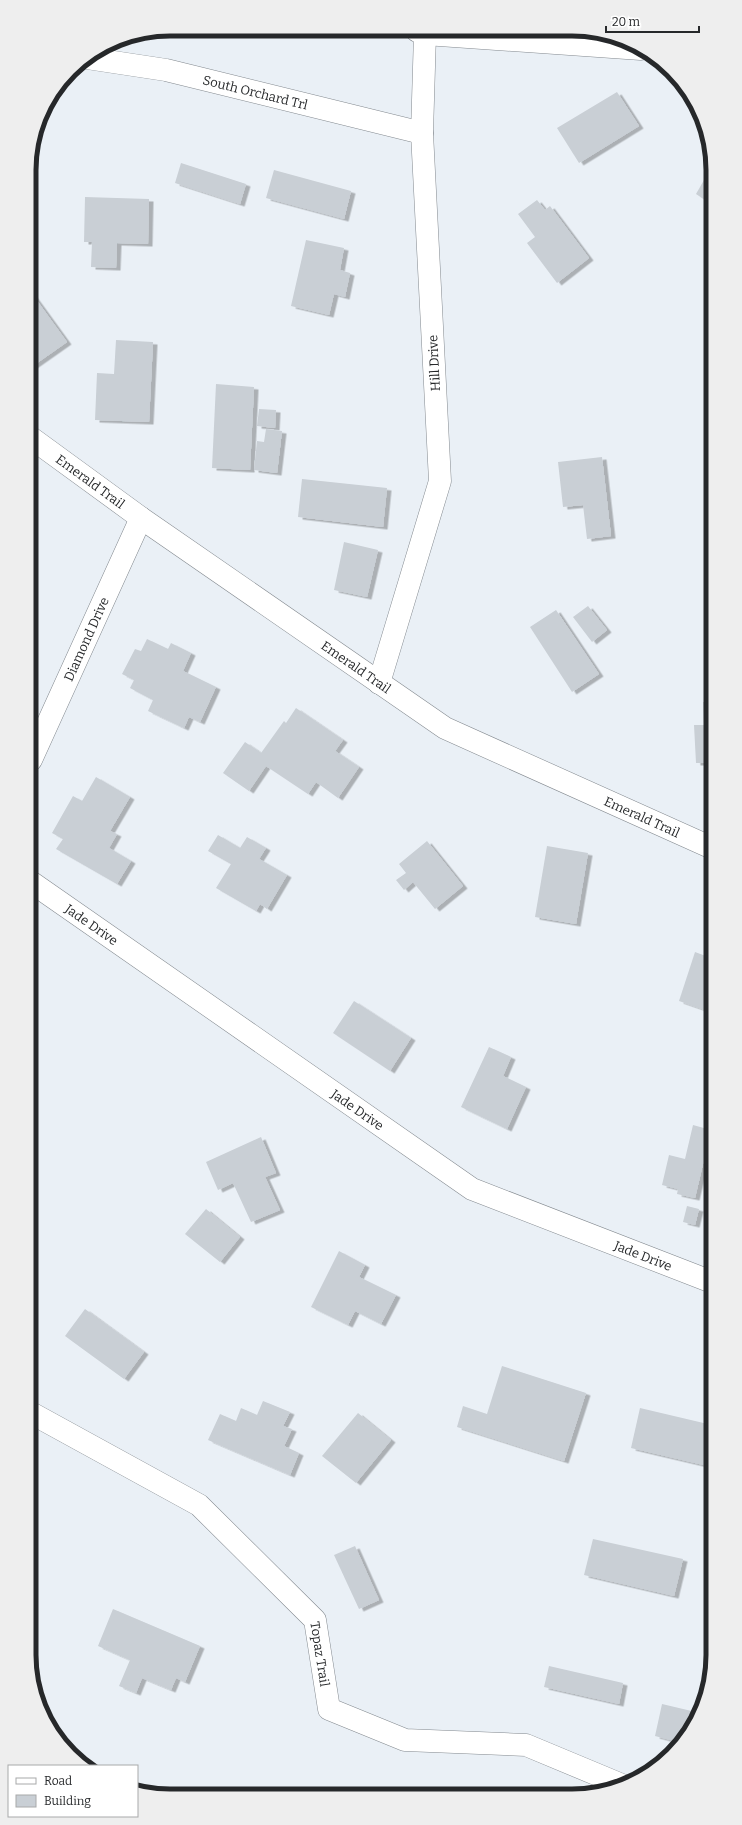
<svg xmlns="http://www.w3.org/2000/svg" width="742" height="1825" viewBox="0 0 742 1825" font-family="Bitter,serif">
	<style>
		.building { fill: #c9cfd5; filter: url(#shadow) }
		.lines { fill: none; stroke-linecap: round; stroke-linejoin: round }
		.minor-casing { stroke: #83898f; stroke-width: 23 }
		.minor { stroke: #fff; stroke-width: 22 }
		.labels { text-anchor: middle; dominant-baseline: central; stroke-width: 3; stroke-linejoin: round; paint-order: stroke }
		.street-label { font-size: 13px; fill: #26282a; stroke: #fff }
		.rim { fill: none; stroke: #26282a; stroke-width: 5 }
	</style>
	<defs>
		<filter id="shadow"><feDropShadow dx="4.5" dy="2.5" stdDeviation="0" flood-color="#0004"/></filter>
	</defs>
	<rect width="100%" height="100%" fill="#eaf0f6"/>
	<!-- building -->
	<g class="building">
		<path d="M617 92 639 126 579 163 557 128Z"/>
		<path d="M181 163 246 184 240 204 175 183Z"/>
		<path d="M274 170 351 191 344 219 266 198Z"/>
		<path d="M708 173V202L696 194Z"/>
		<path d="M85 197 149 199 148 244 117 243 116 268 91 267 92 242H84Z"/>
		<path d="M537 200 545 210 550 206 589 258 557 283 527 243 535 237 518 214Z"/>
		<path d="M306 240 344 248 340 270 350 273 345 297 334 294 329 315 291 306Z"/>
		<path d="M30 291 67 342 30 368Z"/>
		<path d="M116 340 153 342 149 422 95 420 97 373 114 374Z"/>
		<path d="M216 384 254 387 250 470 212 468Z"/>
		<path d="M259 409 276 410 275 428 257 426Z"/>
		<path d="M266 429 282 431 277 473 254 470 257 441 264 442Z"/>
		<path d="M602 457 611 536 587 539 583 505 563 507 558 462Z"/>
		<path d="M302 479 387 488 383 527 298 517Z"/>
		<path d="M344 542 378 550 367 597 334 590Z"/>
		<path d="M588 606 607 630 592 642 573 617Z"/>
		<path d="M556 610 599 674 572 692 530 627Z"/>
		<path d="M147 639 168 649 171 643 191 653 183 671 216 687 200 722 189 717 184 728 148 711 153 700 130 688 134 680 122 674 135 649 141 651Z"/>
		<path d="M703 702H710V773H706V763H696L694 725H704Z"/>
		<path d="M296 708 343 740 335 751 359 767 338 798 316 782 308 794 266 766 249 791 223 773 245 742 261 753 284 721 286 723Z"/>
		<path d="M96 777 130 797 110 831 117 834 109 848 131 861 117 884 56 849 63 839 52 833 73 796 82 801Z"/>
		<path d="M218 835 240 848 247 837 266 848 259 859 287 875 267 909 260 904 256 911 216 888 231 864 208 851Z"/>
		<path d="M427 841 463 886 435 909 413 882 404 890 396 880 406 873 399 864Z"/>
		<path d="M547 846 588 853 576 924 535 917Z"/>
		<path d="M695 952 711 958V1012L679 1001Z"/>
		<path d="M354 1001 411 1038 390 1071 333 1033Z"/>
		<path d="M489 1047 511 1057 503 1076 526 1087 507 1129 461 1107Z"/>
		<path d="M693 1125 711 1130 695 1198 677 1194 678 1189 662 1185 669 1155 685 1159Z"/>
		<path d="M261 1137 276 1173 265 1177 280 1210 251 1222 233 1183 218 1190 206 1162Z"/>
		<path d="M687 1206 699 1209 695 1225 683 1222Z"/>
		<path d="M206 1209 240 1237 220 1262 185 1234Z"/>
		<path d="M339 1251 365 1265 359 1277 396 1295 381 1324 355 1311 348 1325 311 1307Z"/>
		<path d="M85 1309 144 1352 124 1379 65 1336Z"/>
		<path d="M502 1366 586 1393 564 1461 457 1427 463 1406 487 1414Z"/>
		<path d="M263 1401 290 1412 283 1426 292 1429 284 1446 299 1453 290 1475 208 1440 220 1414 236 1421 241 1408 257 1415Z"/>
		<path d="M640 1408 712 1425V1467L631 1448Z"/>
		<path d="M358 1413 391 1440 356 1483 322 1456Z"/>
		<path d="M593 1539 683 1559 674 1596 584 1575Z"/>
		<path d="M355 1546 379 1600 359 1609 334 1555Z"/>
		<path d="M113 1609 200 1646 185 1682 176 1678 171 1690 142 1678 136 1693 119 1686 130 1660 98 1646Z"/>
		<path d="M549 1666 623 1683 619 1704 544 1687Z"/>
		<path d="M662 1704 700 1713 682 1743 655 1736Z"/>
	</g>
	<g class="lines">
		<defs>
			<g id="minor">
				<path d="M417 31 425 34 641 49"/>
				<path id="s1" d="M87 58 166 70 422 133"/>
				<path id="s2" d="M30 437 141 518 445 728 710 847"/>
				<path d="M379 683 440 481 422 133 425 34"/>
				<path id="s3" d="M31 760 141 518"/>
				<path id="s4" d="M31 882 472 1189 712 1282"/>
				<path id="s5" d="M33 1414 199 1505 315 1620 329 1709 405 1740 526 1745 622 1785"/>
			</g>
		</defs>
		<!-- minor casing -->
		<use href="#minor" class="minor-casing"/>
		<!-- minor -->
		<use href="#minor" class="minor"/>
	</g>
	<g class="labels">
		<!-- street labels -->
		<g class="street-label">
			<text stroke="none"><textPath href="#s1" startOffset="172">South Orchard Trl</textPath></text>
			<text transform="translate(434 363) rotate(-93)">Hill Drive</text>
			<text stroke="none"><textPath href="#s2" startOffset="75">Emerald Trail</textPath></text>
			<text stroke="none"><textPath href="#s3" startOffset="133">Diamond Drive</textPath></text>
			<text stroke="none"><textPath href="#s2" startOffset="399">Emerald Trail</textPath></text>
			<text stroke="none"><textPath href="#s2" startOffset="723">Emerald Trail</textPath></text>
			<text stroke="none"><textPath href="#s4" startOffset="74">Jade Drive</textPath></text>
			<text stroke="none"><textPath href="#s4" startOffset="398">Jade Drive</textPath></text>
			<text stroke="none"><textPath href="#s4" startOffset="721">Jade Drive</textPath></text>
			<text stroke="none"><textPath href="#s5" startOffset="387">Topaz Trail</textPath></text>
		</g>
	</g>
	<!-- crop -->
	<path d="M0 0H742V1825H0ZM170 36H572A134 134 0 0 1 706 170V1655A134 134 0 0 1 572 1789H170A134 134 0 0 1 36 1655V170A134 134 0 0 1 170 36Z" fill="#eee" fill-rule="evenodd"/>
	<path class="rim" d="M170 36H572A134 134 0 0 1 706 170V1655A134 134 0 0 1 572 1789H170A134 134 0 0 1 36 1655V170A134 134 0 0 1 170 36Z"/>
	<!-- legend -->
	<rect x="8" y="1765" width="130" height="52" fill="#ffffff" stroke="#a8a9aa"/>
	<rect x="16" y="1778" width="20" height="6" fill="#ffffff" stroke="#a8a9aa"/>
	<text x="44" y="1785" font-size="12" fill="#26282a">Road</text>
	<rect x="16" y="1795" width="20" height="12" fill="#c9cfd5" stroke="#a8a9aa"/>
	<text x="44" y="1805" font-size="12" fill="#26282a">Building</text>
	<!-- scale -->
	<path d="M606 26v6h93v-6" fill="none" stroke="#26282a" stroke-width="2"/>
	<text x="612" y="26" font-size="12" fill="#26282a" stroke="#ffffff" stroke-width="3" paint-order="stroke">20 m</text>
</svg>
